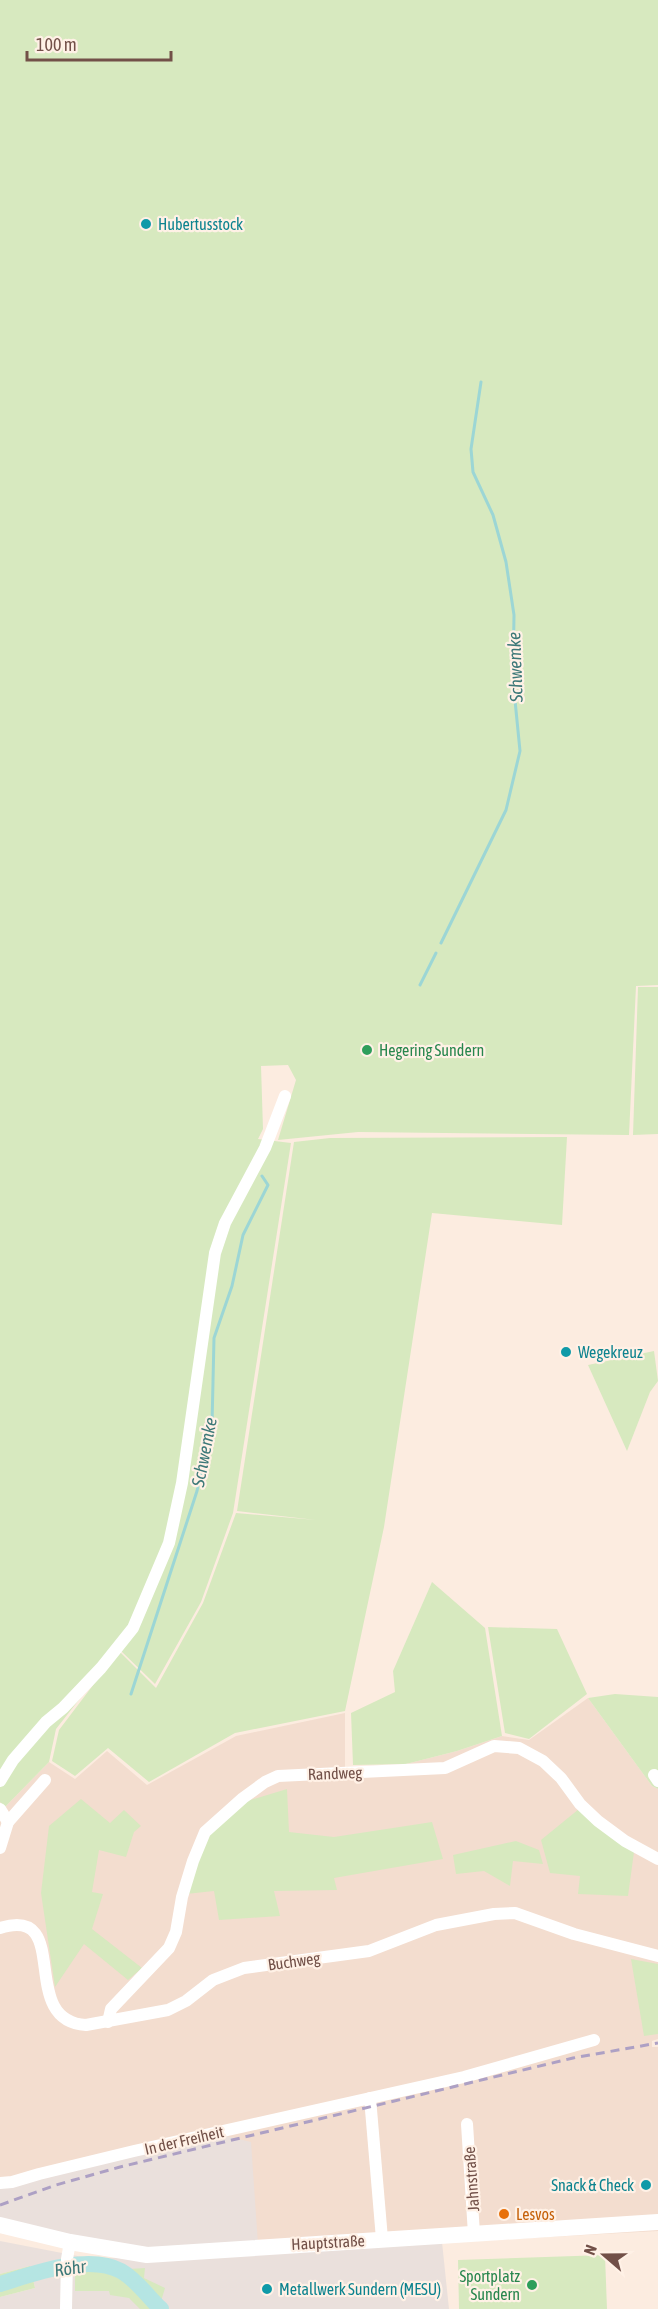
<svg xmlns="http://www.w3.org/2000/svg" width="658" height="2309" viewBox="0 0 658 2309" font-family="'Asap Condensed',sans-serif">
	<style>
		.residential { fill: #f3ddcf }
		.industrial { fill: #eae0dc }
		.green { fill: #d7e9bf }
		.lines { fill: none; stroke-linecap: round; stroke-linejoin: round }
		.stream { stroke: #9cd6d5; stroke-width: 3 }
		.river { stroke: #b5e5e3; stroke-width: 16 }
		.minor { stroke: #fff; stroke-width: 12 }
		.secondary { stroke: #fff; stroke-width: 16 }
		.rail { stroke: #ada0c4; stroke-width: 3; stroke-dasharray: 9 6; stroke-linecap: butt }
		.culture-dot { fill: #0f9aa8; stroke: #fff1e6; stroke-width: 2 }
		.leisure-dot { fill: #2e9e5b; stroke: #fff1e6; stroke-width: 2 }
		.food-dot { fill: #e8710a; stroke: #fff1e6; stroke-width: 2 }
		.labels { text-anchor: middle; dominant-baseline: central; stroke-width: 4.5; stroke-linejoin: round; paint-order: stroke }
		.culture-label { font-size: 16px; fill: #0d838f; stroke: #fff1e6; text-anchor: start }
		.leisure-label { font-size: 16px; fill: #27864d; stroke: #fff1e6; text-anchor: start }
		.street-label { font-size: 16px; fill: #725048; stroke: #fff1e6 }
		.food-label { font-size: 16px; fill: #c56008; stroke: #fff1e6; text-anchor: start }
		.water-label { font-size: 18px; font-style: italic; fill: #3c7878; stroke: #fff1e6 }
	</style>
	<rect width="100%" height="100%" fill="#fcece0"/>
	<!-- residential -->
	<path class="residential" d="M588 1698 652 1786 658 1789V2039L652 2041V2047H658V2231L459 2242 258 2244 45 2174 0 2189V1802L5 1807 49 1762 75 1779 107 1751 147 1785 236 1736 345 1713V1767L406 1764 457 1751 502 1736 529 1740Z"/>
	<!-- industrial -->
	<g class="industrial">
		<path d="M222 2135 251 2142 258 2244 156 2248 127 2245 0 2221V2189L45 2174Z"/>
		<path d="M0 2241 93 2259 442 2242 449 2309H0V2297L35 2288 30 2266 0 2274Z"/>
	</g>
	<!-- green -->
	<g class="green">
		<path d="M0 0H658V985L636 986 629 1135 358 1132 278 1140 296 1080 288 1065 261 1066 263 1129 258 1139 291 1143 233 1513 201 1602 155 1684 119 1649 56 1729 49 1762 5 1807 0 1802Z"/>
		<path d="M638 987H658V1134L633 1135Z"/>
		<path d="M567 1137 562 1225 432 1213 384 1527 345 1711 235 1733 149 1782 108 1748 75 1776 52 1761 59 1730 119 1651 156 1688 203 1603 236 1513 316 1520 237 1511 294 1142 330 1138Z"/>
		<path d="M654 1351 658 1381 650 1392 627 1451 588 1365Z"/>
		<path d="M432 1582 485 1628 502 1736 457 1751 406 1764 353 1765 351 1713 395 1692 393 1671Z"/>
		<path d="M488 1627 557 1629 587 1694 529 1739 505 1733Z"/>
		<path d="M615 1694 658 1697V1789L652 1786 588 1698Z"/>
		<path d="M287 1789 289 1832 334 1837 432 1822 443 1859 334 1878 337 1890 274 1891 280 1916 219 1920 214 1891 186 1894 206 1840 234 1805Z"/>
		<path d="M81 1799 110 1823 124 1810 141 1826 134 1832 126 1857 99 1850 92 1892 103 1894 92 1929 142 1968 128 1980 84 1944 55 1987 41 1893 49 1826Z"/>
		<path d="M579 1809 634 1852 628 1896 578 1894 580 1876 550 1873 541 1840Z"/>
		<path d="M516 1841 539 1850 543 1864 513 1861 510 1886 484 1871 456 1874 453 1855Z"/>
		<path d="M631 1959 658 1964V2034L644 2036Z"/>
		<path d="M605 2255 607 2309H459L458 2260Z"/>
		<path d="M108 2265 129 2269 145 2268 144 2278 165 2288 160 2305 165 2309H140L129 2298 110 2295 109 2291H75V2273L78 2267Z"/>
		<path d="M30 2266 35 2288 0 2297V2274Z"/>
	</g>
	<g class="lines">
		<!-- stream -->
		<g class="stream">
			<path d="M441 943 506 810 520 751 513 680 514 615 506 562 493 515 473 472 471 449 481 382"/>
			<path d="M420 985 436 953"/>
			<path d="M131 1694 197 1491 212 1425 214 1338 232 1286 243 1235 268 1185 262 1176"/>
		</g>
		<!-- river -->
		<path class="river" d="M0 2284C33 2274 88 2253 121 2271 137 2280 148 2297 161 2309"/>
		<!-- minor -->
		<g class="minor">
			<path d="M654 1775 658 1781"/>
			<path d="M0 1781 13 1760 46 1722 63 1708 101 1668 133 1628 169 1543 182 1483 215 1253 225 1223 265 1148 285 1096"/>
			<path d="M0 1809 8 1822"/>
			<path d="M0 1848 8 1822 45 1780"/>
			<path d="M0 1928C74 1905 16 2021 86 2025L168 2010 186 2001 213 1980 244 1968 369 1951 436 1925 494 1914 515 1913 574 1934 658 1956"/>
			<path d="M108 2022 111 2009 169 1948 176 1932 182 1897 193 1861 205 1832 243 1798 265 1782 278 1776 445 1768 494 1746 519 1748 543 1761 561 1778 580 1804 598 1821 625 1841 658 1859"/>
			<path d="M370 2098 382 2239"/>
			<path d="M467 2124 474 2234"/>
			<path d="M0 2183 12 2182 39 2174 134 2151 464 2077 594 2040"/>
			<path d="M66 2309 67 2259 70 2242"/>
		</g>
		<!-- secondary -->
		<path class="secondary" d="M0 2225 70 2242 147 2255 658 2222"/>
		<!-- rail -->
		<path class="rail" d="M0 2205 56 2185 120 2167 573 2058 658 2043"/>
	</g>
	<!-- markers -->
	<g class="culture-dot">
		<circle cx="146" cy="224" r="6"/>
		<circle cx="566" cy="1352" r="6"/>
		<circle cx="646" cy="2185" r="6"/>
		<circle cx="267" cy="2289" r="6"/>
	</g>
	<g class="leisure-dot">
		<circle cx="367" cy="1050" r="6"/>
		<circle cx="532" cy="2285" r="6"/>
	</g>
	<circle class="food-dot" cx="504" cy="2214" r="6"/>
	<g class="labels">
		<!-- culture labels -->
		<g class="culture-label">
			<text x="158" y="224">Hubertusstock</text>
			<text x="578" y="1352">Wegekreuz</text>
			<text x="634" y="2185" text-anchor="end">Snack &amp; Check</text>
			<text x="279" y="2289">Metallwerk Sundern (MESU)</text>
		</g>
		<!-- leisure labels -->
		<g class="leisure-label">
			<text x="379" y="1050">Hegering Sundern</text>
			<text x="520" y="2276" text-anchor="end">Sportplatz<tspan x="520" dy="18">Sundern</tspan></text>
		</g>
		<!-- street labels -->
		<g class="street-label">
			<text transform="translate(335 1773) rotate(-2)">Randweg</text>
			<text transform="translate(294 1961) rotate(-8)">Buchweg</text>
			<text transform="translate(184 2140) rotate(-13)">In der Freiheit</text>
			<text transform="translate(471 2179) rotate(-94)">Jahnstraße</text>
			<text transform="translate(328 2242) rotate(-3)">Hauptstraße</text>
		</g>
		<!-- food labels -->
		<g class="food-label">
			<text x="516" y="2214">Lesvos</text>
		</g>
		<!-- water labels -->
		<g class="water-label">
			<text transform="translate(515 667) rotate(-92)">Schwemke</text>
			<text transform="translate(204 1452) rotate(-79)">Schwemke</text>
			<text transform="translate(70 2268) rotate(-8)">Röhr</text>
		</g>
	</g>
	<!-- north arrow -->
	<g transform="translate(604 2255) rotate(290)" stroke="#fff1e6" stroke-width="4.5" paint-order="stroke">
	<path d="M0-4.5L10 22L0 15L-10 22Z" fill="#725048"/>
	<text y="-9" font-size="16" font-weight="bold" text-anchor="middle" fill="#725048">N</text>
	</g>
	<!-- scale -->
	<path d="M27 51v9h144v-9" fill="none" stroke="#725048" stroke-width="3"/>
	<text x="36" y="51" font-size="18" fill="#725048" stroke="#fff1e6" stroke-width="4.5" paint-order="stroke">100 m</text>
</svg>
